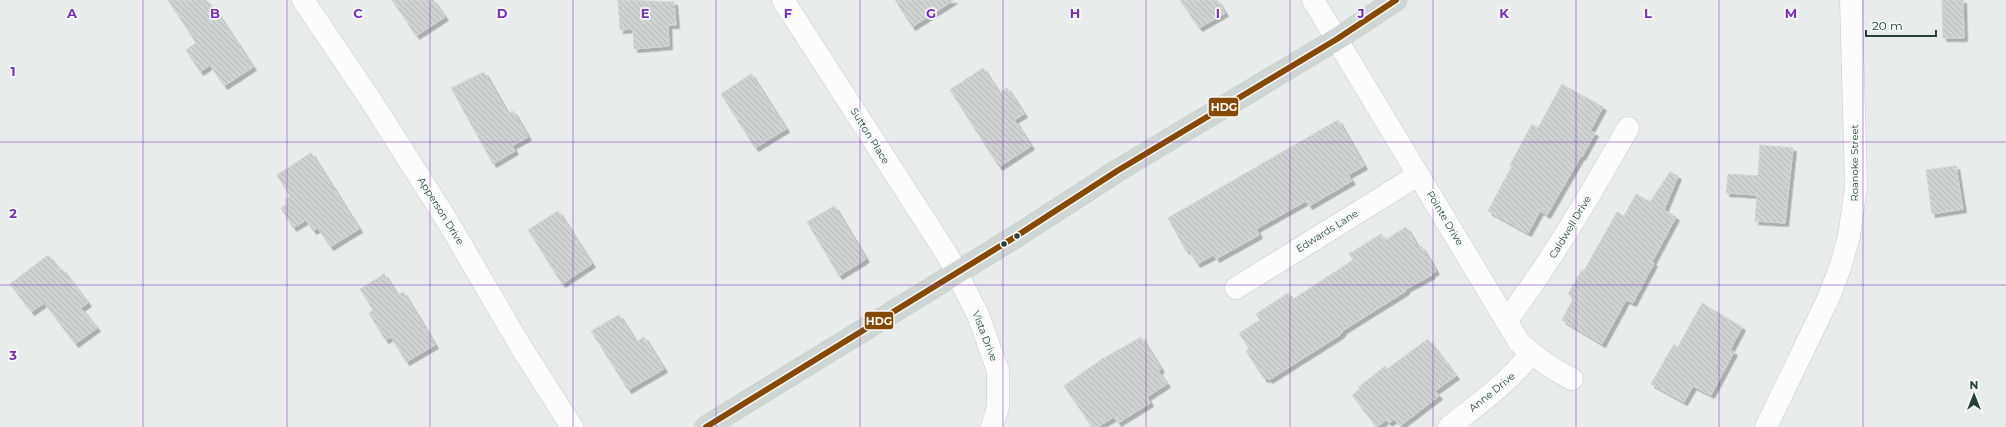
<svg xmlns="http://www.w3.org/2000/svg" width="2006" height="427" viewBox="0 0 2006 427" font-family="Montserrat,sans-serif">
	<style>
		.building { fill: url(#building-back-hatch); stroke: #d1d6d4; filter: url(#shadow) }
		.lines { fill: none; stroke-linecap: round; stroke-linejoin: round }
		.minor-casing { stroke: #c5cac8; stroke-width: 23 }
		.major-casing { stroke: #c3ccc9; stroke-width: 23 }
		.minor { stroke: #fcfcfc; stroke-width: 22 }
		.major { stroke: #cfd7d5; stroke-width: 22 }
		.bus-1-casing { stroke: #f7fbf9; stroke-width: 9 }
		.bus-1 { stroke: #874901; stroke-width: 6 }
		.grid { fill: none; stroke: #7b2cbf; stroke-width: 1; stroke-opacity: 0.55 }
		.bus-dot { fill: #24423a; stroke: #f7fbf9; stroke-width: 1.5 }
		.labels { text-anchor: middle; dominant-baseline: central; stroke-width: 3.5; stroke-linejoin: round; paint-order: stroke }
		.street-label { font-size: 10px; fill: #24423a; stroke: #f7fbf9 }
		.grid-label { font-size: 13px; text-anchor: middle; font-weight: bold; fill: #7b2cbf; stroke: #f7fbf9; stroke-width: 3.5; stroke-linejoin: round; paint-order: stroke }
		.line-badge { stroke: #f7fbf9; stroke-width: 1.5 }
		.badge-label { font-size: 11px; text-anchor: middle; font-weight: bold; fill: #fff }
	</style>
	<defs>
		<pattern id="building-back-hatch" width="6" height="6" patternUnits="userSpaceOnUse"><rect width="6" height="6" fill="#cfd4d2"/><path d="M-1 5l2 2M0 0l6 6M5-1l2 2" fill="none" stroke="#b2b7b5"/></pattern>
		<filter id="shadow"><feDropShadow dx="3.5" dy="3.5" stdDeviation="0" flood-color="#0004"/></filter>
	</defs>
	<rect width="100%" height="100%" fill="#e8edeb"/>
	<!-- building -->
	<g class="building">
		<path d="M168 0H206L211 7H213L253 67 224 86 210 65 200 72 186 50 196 43Z"/>
		<path d="M392 0H433L445 17 416 36Z"/>
		<path d="M618 0 674 2 676 25H668L669 46 634 49 633 29 620 30Z"/>
		<path d="M895 0H954L912 27Z"/>
		<path d="M1180 0H1217L1225 13 1199 28Z"/>
		<path d="M1942 0H1963L1964 38H1943Z"/>
		<path d="M983 68 999 93 1007 88 1024 114 1014 120 1031 146 999 167 950 90Z"/>
		<path d="M484 72 508 114 513 111 528 137 512 146 515 151 493 164 451 88Z"/>
		<path d="M751 74 786 129 755 148 721 94Z"/>
		<path d="M1562 84 1603 107 1590 131 1595 133 1582 157 1581 156 1547 215 1540 211 1528 233 1488 211 1512 166 1510 165 1532 124 1538 128Z"/>
		<path d="M1338 120 1364 166 1348 175 1352 181 1309 206 1306 201 1256 229 1259 235 1216 259 1214 255 1197 264 1189 250 1186 251 1168 218Z"/>
		<path d="M1760 145 1793 148 1785 223 1755 221 1757 195 1726 193 1728 174 1758 176Z"/>
		<path d="M311 153 359 229 330 247 318 228 313 231 306 220 293 228 281 208 287 204 285 200 290 196 277 175Z"/>
		<path d="M1956 166 1963 209 1932 214 1926 170Z"/>
		<path d="M1670 172 1678 176 1664 210 1676 217 1652 262 1654 263 1633 303 1626 300 1602 344 1562 320 1574 297 1568 294 1582 270 1584 271 1617 212 1624 216 1636 194 1650 202Z"/>
		<path d="M834 206 866 259 839 276 807 222Z"/>
		<path d="M558 211 592 264 562 284 528 230Z"/>
		<path d="M1406 227 1418 247 1421 246 1436 271 1431 274 1432 275 1406 289V291L1342 331 1343 332 1340 334V335L1269 380 1268 378 1264 379 1246 351 1249 349 1239 333 1260 320 1256 314 1288 293 1292 300 1353 260 1349 254 1381 234 1385 240Z"/>
		<path d="M48 255 60 270 62 269 88 303 81 308 97 328 75 344 44 303 31 312 10 284Z"/>
		<path d="M384 274 397 295 403 292 435 345 406 362 391 337 385 340 369 313 373 310 360 289Z"/>
		<path d="M1702 303 1742 327 1730 350 1734 352 1711 395 1693 386 1684 402 1651 384 1674 344 1678 347Z"/>
		<path d="M619 315 636 342 644 337 664 369 628 390 591 331Z"/>
		<path d="M1141 337 1161 369 1158 371 1167 384 1147 397 1150 403 1118 423 1114 417 1097 427H1092L1064 386 1099 361Z"/>
		<path d="M1428 339 1456 376 1435 391 1439 396 1400 426 1394 419 1389 423 1386 420 1376 427 1352 395 1360 389 1359 387 1385 366 1387 369Z"/>
	</g>
	<g class="lines">
		<defs>
			<g id="minor">
				<path d="M303 0 370 99 448 222 521 347 572 427"/>
				<path d="M783 0 948 256 978 315 998 371V407L992 427"/>
				<path d="M1313 0 1519 342C1536 358 1551 369 1572 379"/>
				<path d="M1236 288 1418 175"/>
				<path d="M1506 321C1552 260 1590 195 1628 128"/>
				<path d="M1449 427C1478 404 1509 383 1531 353"/>
				<path d="M1766 427 1828 299 1840 268 1849 236 1856 187 1851 0"/>
			</g>
			<path id="major" d="M706 427 1015 237 1117 171 1337 39 1396 0"/>
		</defs>
		<!-- minor casing -->
		<use href="#minor" class="minor-casing"/>
		<!-- major casing -->
		<use href="#major" class="major-casing"/>
		<!-- minor -->
		<use href="#minor" class="minor"/>
		<!-- major -->
		<use href="#major" class="major"/>
		<defs>
			<path id="bus-1" d="M706 427 1015 237 1117 171 1337 39 1396 0"/>
		</defs>
		<!-- bus-1 casing -->
		<use href="#bus-1" class="bus-1-casing"/>
		<!-- bus-1 -->
		<use href="#bus-1" class="bus-1"/>
	</g>
	<!-- grid -->
	<path class="grid" d="M143 0V427M287 0V427M430 0V427M573 0V427M716 0V427M860 0V427M1003 0V427M1146 0V427M1290 0V427M1433 0V427M1576 0V427M1719 0V427M1863 0V427M0 142H2006M0 285H2006"/>
	<!-- markers -->
	<g class="bus-dot">
		<circle cx="1017" cy="236" r="3.5"/>
		<circle cx="1004" cy="244" r="3.5"/>
	</g>
	<g class="labels">
		<!-- street labels -->
		<g class="street-label">
			<text transform="translate(870 136) rotate(58)">Sutton Place</text>
			<text transform="translate(1854 163) rotate(-90)">Roanoke Street</text>
			<text transform="translate(441 211) rotate(58)">Apperson Drive</text>
			<text transform="translate(1445 218) rotate(59)">Pointe Drive</text>
			<text transform="translate(1570 227) rotate(-59)">Caldwell Drive</text>
			<text transform="translate(1327 231) rotate(-32)">Edwards Lane</text>
			<text transform="translate(985 336) rotate(69)">Vista Drive</text>
			<text transform="translate(1492 392) rotate(-39)">Anne Drive</text>
		</g>
	</g>
	<g class="grid-label">
		<text x="72" y="18">A</text>
		<text x="215" y="18">B</text>
		<text x="358" y="18">C</text>
		<text x="502" y="18">D</text>
		<text x="645" y="18">E</text>
		<text x="788" y="18">F</text>
		<text x="931" y="18">G</text>
		<text x="1075" y="18">H</text>
		<text x="1218" y="18">I</text>
		<text x="1361" y="18">J</text>
		<text x="1504" y="18">K</text>
		<text x="1648" y="18">L</text>
		<text x="1791" y="18">M</text>
		<text x="13" y="76">1</text>
		<text x="13" y="218">2</text>
		<text x="13" y="360">3</text>
	</g>
	<g class="line-badge">
		<rect x="1208" y="97" width="31" height="20" rx="4" fill="#874901"/>
		<rect x="864" y="311" width="30" height="19" rx="4" fill="#874901"/>
	</g>
	<g class="badge-label">
		<text x="1224" y="111">HDG</text>
		<text x="879" y="325">HDG</text>
	</g>
	<!-- north arrow -->
	<g transform="translate(1974 395)" stroke="#f7fbf9" stroke-width="3" paint-order="stroke">
	<path d="M0-3L7 15L0 10L-7 15Z" fill="#24423a"/>
	<text y="-6" font-size="11" font-weight="bold" text-anchor="middle" fill="#24423a">N</text>
	</g>
	<!-- scale -->
	<path d="M1866 30v6h70v-6" fill="none" stroke="#24423a" stroke-width="2"/>
	<text x="1872" y="30" font-size="12" fill="#24423a" stroke="#f7fbf9" stroke-width="3" paint-order="stroke">20 m</text>
</svg>
